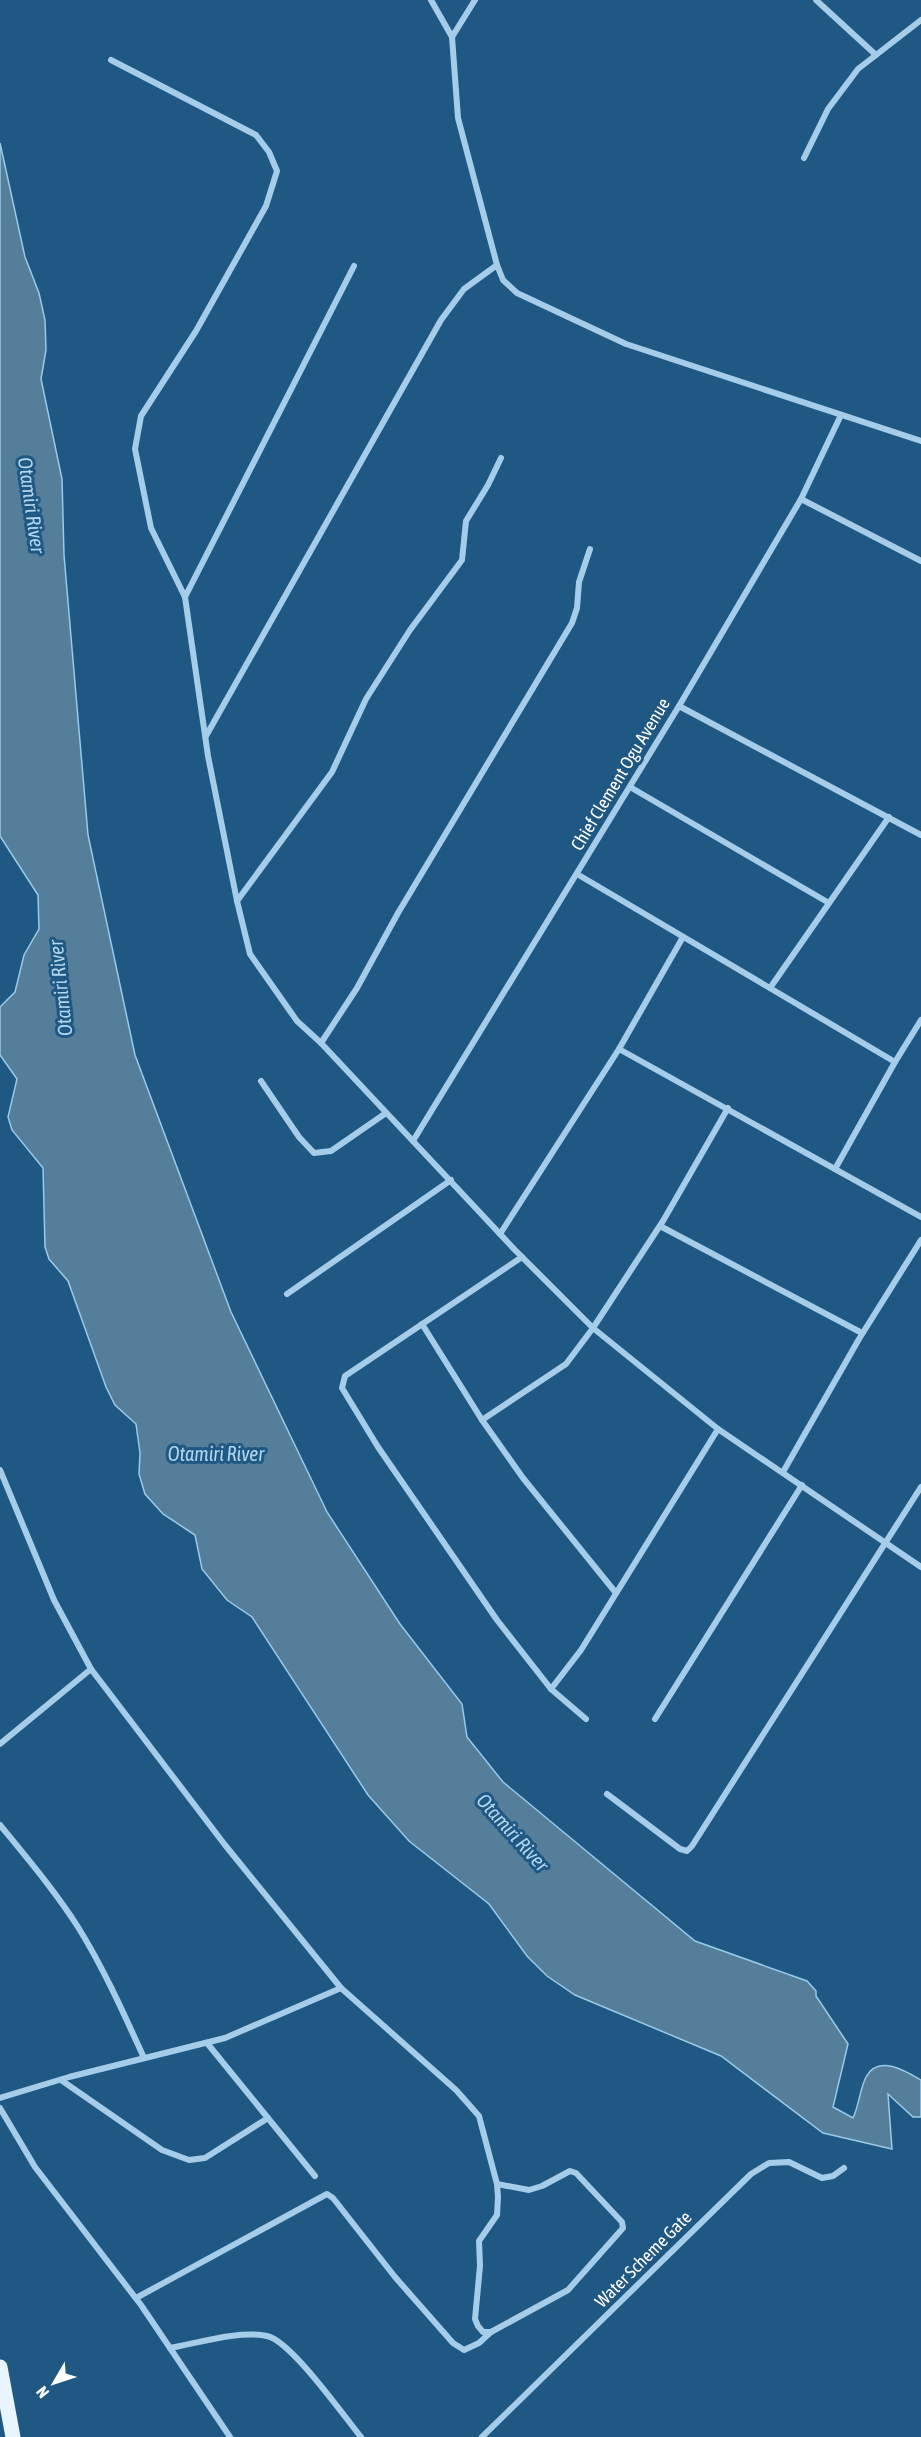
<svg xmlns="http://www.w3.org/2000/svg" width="921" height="2437" viewBox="0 0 921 2437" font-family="'Asap Condensed',sans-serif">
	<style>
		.water { fill: #557e9b; stroke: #99caea; stroke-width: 1.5 }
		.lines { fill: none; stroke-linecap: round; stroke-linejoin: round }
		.minor { stroke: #a5cde9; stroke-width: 6 }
		.primary { stroke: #e8f4fe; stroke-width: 15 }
		.labels { text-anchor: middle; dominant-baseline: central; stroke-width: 6; stroke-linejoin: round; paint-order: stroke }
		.street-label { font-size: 18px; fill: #fff; stroke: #1f5882 }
		.water-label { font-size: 20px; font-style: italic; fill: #b1d6f0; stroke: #1f5882 }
	</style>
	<rect width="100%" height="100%" fill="#1f5882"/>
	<!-- water -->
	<path class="water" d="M0 143 25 257 39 293 45 320 46 350 41 379 62 479 64 555 88 835 135 1055 231 1312 327 1512 400 1624 462 1704 467 1737 503 1782 695 1941 807 1981 816 1991V1996L848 2044 833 2107 853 2118C859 2105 860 2089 866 2077 878 2054 906 2071 921 2080V2117H913L888 2094 892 2149 823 2133 721 2056 575 1995 547 1976 527 1956 489 1904 409 1841 368 1795 252 1617 227 1600 202 1569 195 1535 163 1514 145 1494 139 1474 140 1453 136 1424 115 1405 106 1387 68 1281 49 1259 45 1247 43 1168 12 1130 8 1117 17 1079 0 1055V1007L15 992 24 955 39 929 38 895 0 836Z"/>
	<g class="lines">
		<!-- minor -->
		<g class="minor">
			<path d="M431 0 452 37 475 0"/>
			<path d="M816 0 876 55"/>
			<path d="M452 37 458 118 497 265 503 280 517 293 626 344 921 441"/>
			<path d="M111 60 256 135 269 152 277 171 266 206 196 331 141 416 135 449 151 528 185 597 208 756 237 901 250 954 297 1021 321 1043 515 1250 593 1328 718 1429 921 1567"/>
			<path d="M804 158 828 109 858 69 921 20"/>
			<path d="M801 499 921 561"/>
			<path d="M185 597 354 266"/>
			<path d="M679 706 921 835"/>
			<path d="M206 736 441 320 464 289 497 265"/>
			<path d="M630 787 829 903"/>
			<path d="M577 874 895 1062"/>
			<path d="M237 901 332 772 366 699 410 630 462 560 466 521 488 485 501 458"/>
			<path d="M770 988 889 817"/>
			<path d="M321 1043 357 988 398 913 572 623 577 608 579 582 590 549"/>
			<path d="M619 1049 921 1217"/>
			<path d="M261 1081 299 1137 314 1153 331 1151 386 1113"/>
			<path d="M413 1141 679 706 801 499 841 415"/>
			<path d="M835 1169 895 1062 921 1020"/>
			<path d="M660 1226 862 1333"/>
			<path d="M500 1234 619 1049 683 937"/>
			<path d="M522 1257 345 1376 342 1388 378 1447 497 1620 551 1689 586 1719"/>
			<path d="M287 1294 451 1180"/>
			<path d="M422 1324 482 1420 523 1478 616 1593"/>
			<path d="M482 1420 566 1364 593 1328 663 1221 728 1108"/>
			<path d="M0 1470 54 1600 91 1669 225 1845 341 1988 456 2090 479 2116 497 2184 498 2197 497 2215 479 2241 480 2266 475 2319 478 2326 483 2332H491L568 2290 623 2228 622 2222 576 2173 570 2171 542 2186 529 2190 497 2184"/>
			<path d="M783 1472 859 1339 921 1240"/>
			<path d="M551 1689 581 1650 718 1429"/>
			<path d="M655 1719 802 1485"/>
			<path d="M0 1744 91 1669"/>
			<path d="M607 1794 680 1849 687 1851 692 1846 921 1487"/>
			<path d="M0 1825C27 1858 55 1891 78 1927 104 1969 124 2014 144 2058"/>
			<path d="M207 2043 315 2176"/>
			<path d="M61 2080 162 2150 189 2160 205 2158 268 2118"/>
			<path d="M0 2098 69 2077 225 2038 341 1988"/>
			<path d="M0 2108 35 2167 141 2305 230 2437"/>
			<path d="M136 2298 327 2194 333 2198 395 2277 453 2343 464 2350 479 2343 491 2332"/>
			<path d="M170 2348C198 2343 239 2330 267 2336 291 2341 343 2415 361 2437"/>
			<path d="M482 2437 751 2174 769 2163 789 2162 822 2178 833 2176 844 2168"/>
		</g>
		<!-- primary -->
		<path class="primary" d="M0 2367 13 2437"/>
	</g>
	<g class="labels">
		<!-- street labels -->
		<g class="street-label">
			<text transform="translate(620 774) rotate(-59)">Chief Clement Ogu Avenue</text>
			<text transform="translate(643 2259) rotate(-45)">Water Scheme Gate</text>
		</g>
		<!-- water labels -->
		<g class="water-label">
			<text transform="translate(32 505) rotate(82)">Otamiri River</text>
			<text transform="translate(60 988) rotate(-96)">Otamiri River</text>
			<text x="216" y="1453">Otamiri River</text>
			<text transform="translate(513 1832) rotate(48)">Otamiri River</text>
		</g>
	</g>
	<!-- north arrow -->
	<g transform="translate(54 2383) rotate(231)" stroke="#1f5882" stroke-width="4.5" paint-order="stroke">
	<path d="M0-4.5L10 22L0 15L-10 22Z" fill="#ffffff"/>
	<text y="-9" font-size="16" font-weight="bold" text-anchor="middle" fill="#ffffff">N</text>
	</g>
</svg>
